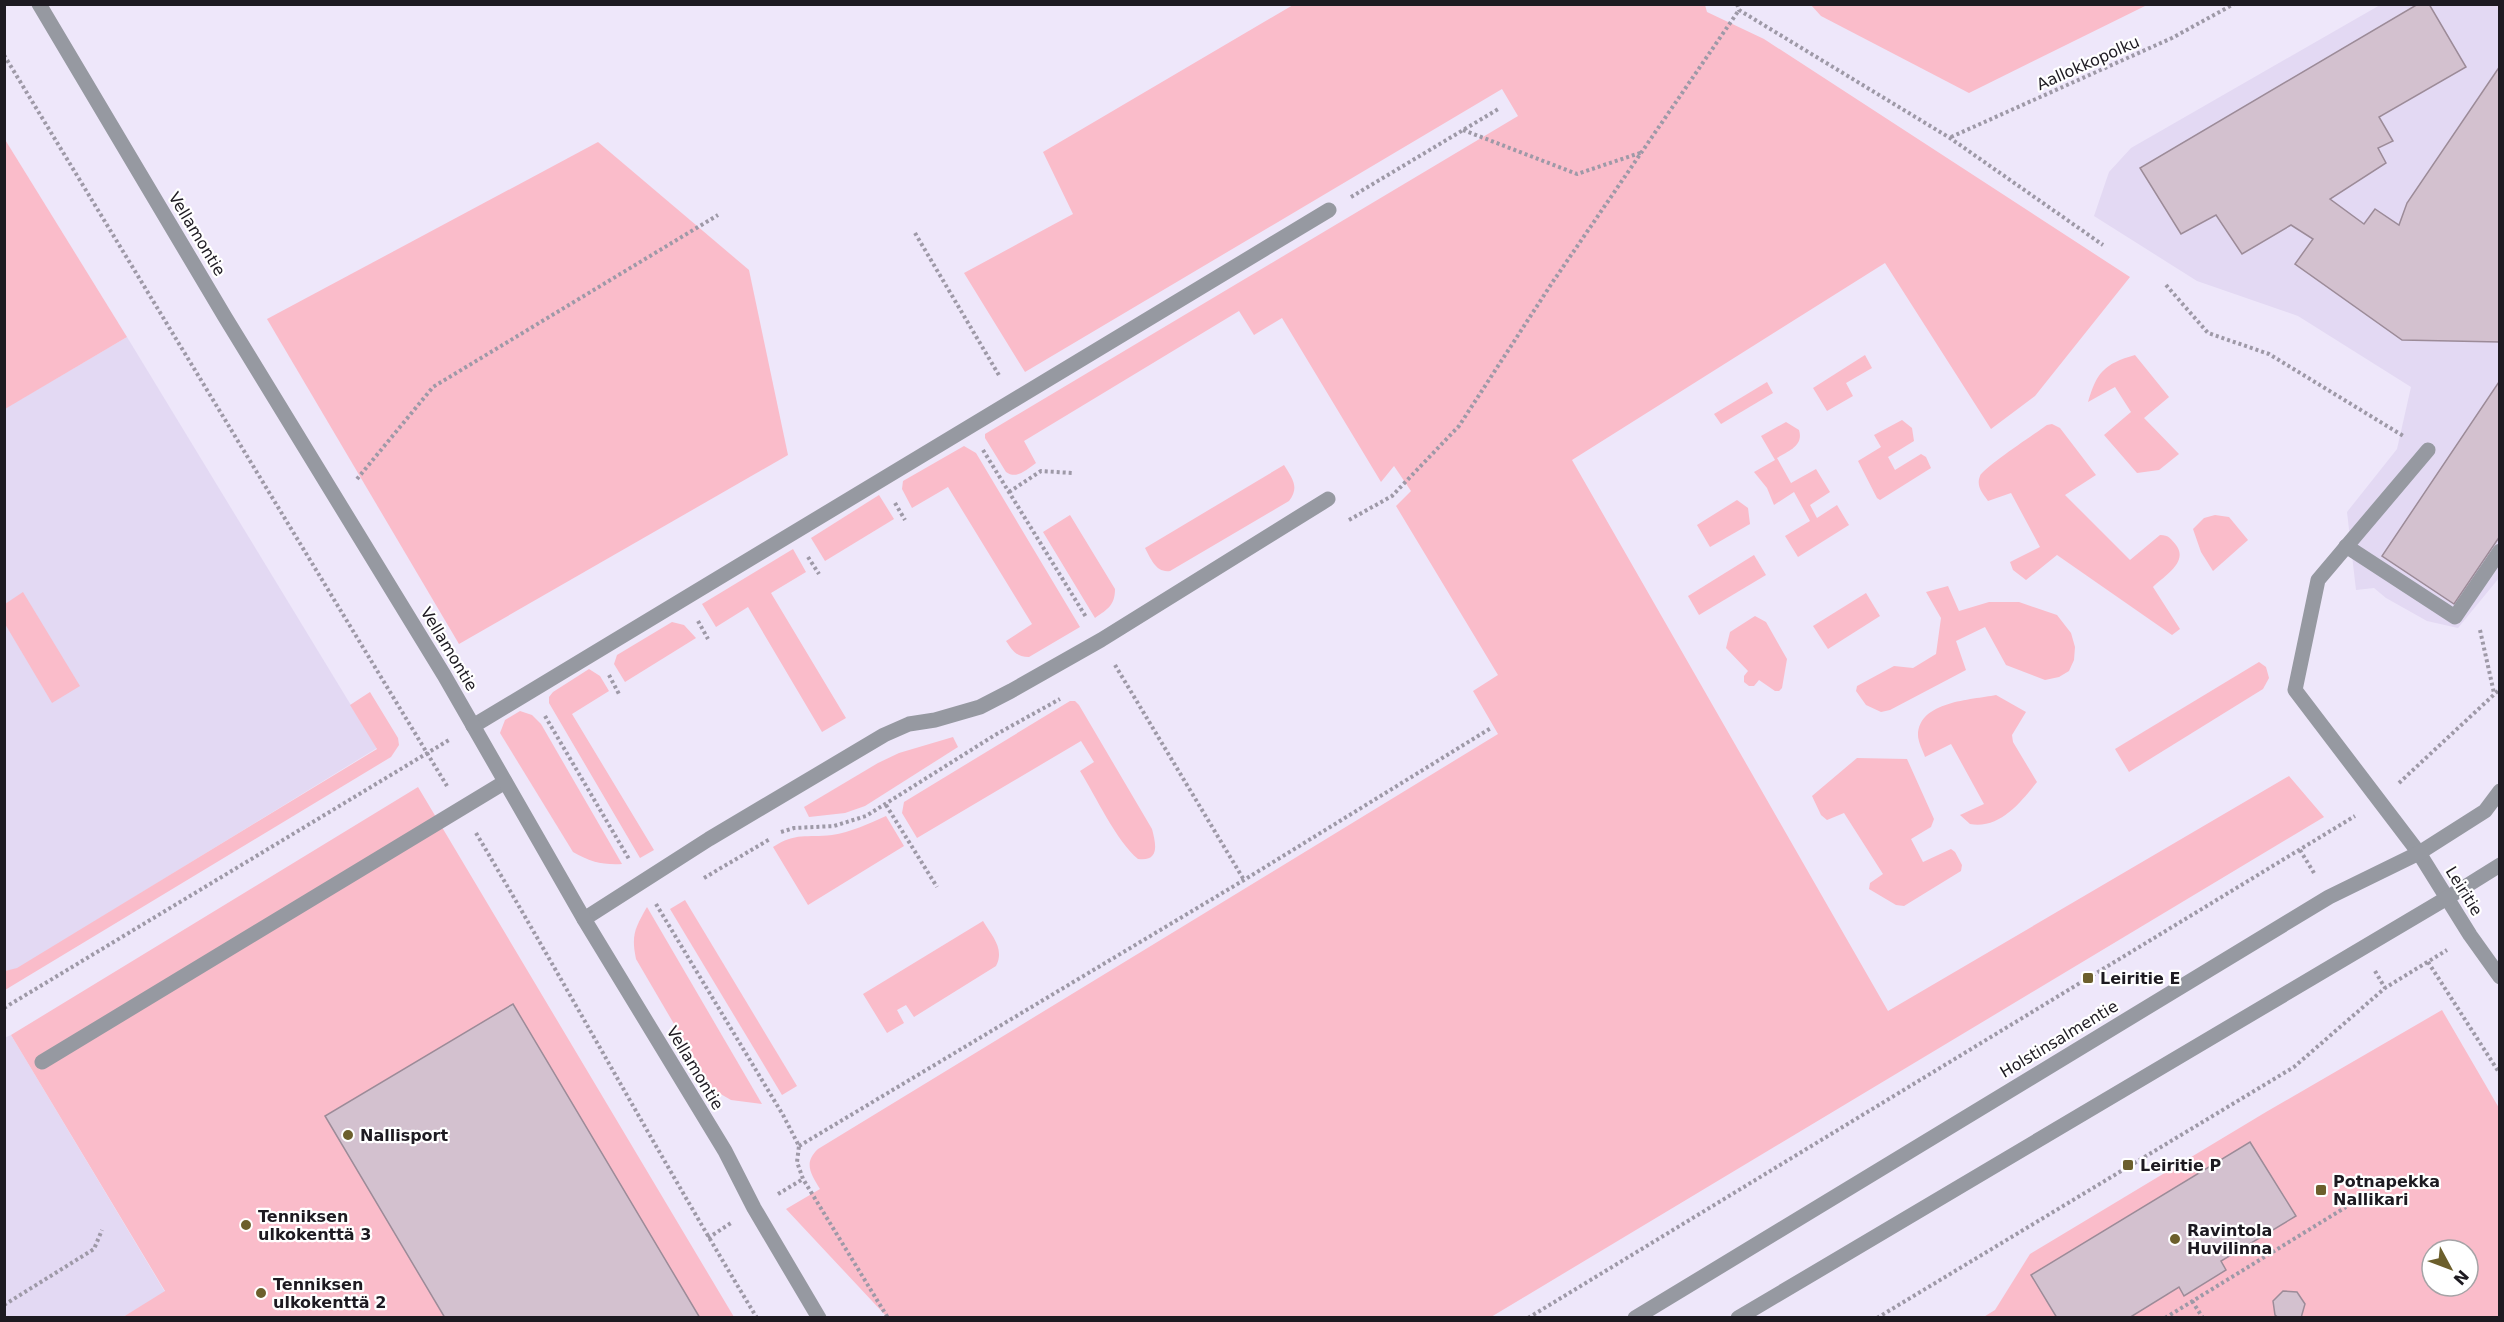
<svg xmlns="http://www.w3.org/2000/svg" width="2504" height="1322" viewBox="0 0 2504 1322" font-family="'DejaVu Sans',sans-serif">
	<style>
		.built { fill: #e3d9f3 }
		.green { fill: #fabcca; fill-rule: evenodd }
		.building { fill: #d3c1cf; stroke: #9c8b98; stroke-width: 1.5 }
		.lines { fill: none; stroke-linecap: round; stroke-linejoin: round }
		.path { stroke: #9e99a7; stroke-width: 4; stroke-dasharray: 3 3; stroke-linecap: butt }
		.service { stroke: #9699a1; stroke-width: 15 }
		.minor { stroke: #9699a1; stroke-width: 15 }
		.poi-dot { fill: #6c5f2c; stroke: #fff; stroke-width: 2 }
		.labels { text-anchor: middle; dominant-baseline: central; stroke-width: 4.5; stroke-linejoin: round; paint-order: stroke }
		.street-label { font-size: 16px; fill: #1d1a21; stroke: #fff }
		.poi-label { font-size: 16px; font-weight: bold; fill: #1d1a21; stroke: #fff; text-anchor: start }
	</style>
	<rect width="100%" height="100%" fill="#eee7fa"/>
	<!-- built -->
	<g class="built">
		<path d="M2380 5H2499V578L2458 628 2427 621 2386 598 2374 588 2356 590 2347 512 2397 449 2411 387 2298 316 2197 281 2094 216 2109 172 2131 148Z"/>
		<path d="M127 337 377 748 17 969 5 971 4 409Z"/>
		<path d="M11 1035 165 1292 123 1317 5 1318 4 1038Z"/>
	</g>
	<!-- green -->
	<g class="green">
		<path d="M1293 5H1705L1707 12 1764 39 2130 277 2035 396 1991 429 1885 263 1572 460 1888 1011 2289 776 2324 817 1491 1317H887L786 1209 820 1189C811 1174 803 1163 818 1149L1498 734 1473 691 1498 675 1396 506 1411 491 1394 466 1381 482 1282 318 1254 335 1239 311 1024 441 1036 463C1027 469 1017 480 1006 472L985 438V434L1518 116 1502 89 1025 372 964 273 1073 214 1043 152Z"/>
		<path d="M1811 5H2147L1969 93 1821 16Z"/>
		<path d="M4 138 127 337 5 409H4Z"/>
		<path d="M598 142 749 270 788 455 459 644 267 319Z"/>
		<path d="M1865 355 1872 368 1846 383 1853 396 1827 411 1813 388Z"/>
		<path d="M2135 355 2169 397 2144 418 2179 454 2159 470 2137 473 2104 435 2131 412 2115 387 2088 402C2097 372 2104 364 2135 355Z"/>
		<path d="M1767 382 1773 393 1721 424 1714 414Z"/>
		<path d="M1902 420 1912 428 1914 441 1888 457 1895 470 1921 454 1926 457 1931 468 1880 500 1877 498 1858 461 1881 447 1874 435Z"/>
		<path d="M1786 422 1799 430C1804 446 1788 451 1777 458L1791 483 1816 469 1830 492 1810 505 1817 518 1837 505 1849 525 1798 557 1785 536 1810 521 1794 492 1774 505 1767 488 1754 472 1775 460 1761 436Z"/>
		<path d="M2052 424 2060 428 2096 475 2065 495 2130 560 2160 535C2169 535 2171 539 2176 545 2189 562 2164 576 2153 587L2180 629 2172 635 2057 555 2026 580 2013 570 2010 562 2040 547 2011 493 1988 501C1982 493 1976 486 1980 476 1983 468 2036 433 2047 425Z"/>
		<path d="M964 446 976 453 1080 627 1029 657C1016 657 1013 651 1006 641L1032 624 948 487 912 508 902 489 903 481Z"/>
		<path d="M1284 465C1292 478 1300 487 1289 501L1170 571C1156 573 1151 559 1145 548Z"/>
		<path d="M879 495 894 519 825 561 811 538Z"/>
		<path d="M1737 500 1748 508 1750 524 1710 547 1697 525Z"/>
		<path d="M1070 515 1115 589C1115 605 1108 609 1095 618L1043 532Z"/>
		<path d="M2215 515 2229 517 2248 540 2213 571 2201 552 2193 529 2204 518Z"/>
		<path d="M793 549 806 572 771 593 846 718 822 732 748 607 716 627 702 604Z"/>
		<path d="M1754 555 1766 575 1699 615 1688 596Z"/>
		<path d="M1948 586 1959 611 1989 602H2019L2057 615 2071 633 2075 647 2074 660 2069 671 2059 677 2045 680 2006 665 1985 627 1956 641 1966 670 1890 710 1881 712 1866 705 1856 691 1857 686 1894 666 1913 668 1936 654 1941 618 1926 592Z"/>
		<path d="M23 592 80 686 52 703 5 624V604Z"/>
		<path d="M1866 593 1880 616 1828 649 1813 626Z"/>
		<path d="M1755 616 1766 622 1787 659 1782 688 1779 691H1775L1759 680 1754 686H1749L1744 682V676L1748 671 1726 648 1730 632Z"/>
		<path d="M672 622 684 625 696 638 625 682 614 664 617 655Z"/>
		<path d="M2259 662 2266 667 2269 678 2263 689 2129 772 2115 749Z"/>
		<path d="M589 669 600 676 609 691 572 714 654 850 640 858 549 703V697L553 692Z"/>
		<path d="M370 692 398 738 399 745 391 757 5 990V971L17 968 377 749 350 705Z"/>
		<path d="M1996 695 2026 712 2012 735 2013 742 2037 782C2020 803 2000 829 1970 824L1960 815 1984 804 1951 744 1925 757C1923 751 1918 742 1918 735 1919 701 1971 700 1996 695Z"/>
		<path d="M1070 701H1075L1079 705 1152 829C1156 844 1160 862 1138 859 1117 842 1095 795 1080 771L1094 762 1081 741 917 838 902 813 904 802Z"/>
		<path d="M520 711 532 715 541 724 622 864C603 865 590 862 573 852L500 733 505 720Z"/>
		<path d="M953 737 958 747 865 806 845 813 809 817 804 807 878 763 899 753Z"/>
		<path d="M1857 758 1907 759 1934 819 1931 827 1911 839 1923 862 1951 849 1955 852 1962 865 1961 871 1904 906 1896 905 1869 889 1870 883 1883 874 1844 813 1827 820 1821 815 1812 796Z"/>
		<path d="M418 787 734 1317H123L165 1291 11 1035Z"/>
		<path d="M886 816 904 846 808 905 773 847C796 832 806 838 832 835 851 832 868 824 886 816Z"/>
		<path d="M685 900 797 1086 782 1095 670 909Z"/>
		<path d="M647 907 762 1104 731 1100 712 1089 636 959C631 935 635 928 647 907Z"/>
		<path d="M983 921C992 936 1005 949 996 966L914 1017 906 1005 897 1010 904 1023 887 1033 863 994Z"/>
		<path d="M2442 1010 2499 1108V1317L1982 1318 1995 1310 2030 1254 2266 1112ZM2432 1250H2468V1286H2432Z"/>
	</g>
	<!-- building -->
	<g class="building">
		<path d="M2418 4H2429L2466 67 2379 117 2393 141 2378 148 2386 163 2330 199 2364 224 2375 209 2399 225 2407 203 2500 66V342L2402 340 2295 264 2313 239 2291 225 2242 254 2216 215 2181 234 2140 168Z"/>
		<path d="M2500 377V536L2454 604 2382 556 2499 382Z"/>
		<path d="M513 1004 700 1318H445L325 1116Z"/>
		<path d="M2250 1142 2296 1216 2221 1261 2226 1270 2184 1296 2179 1287 2129 1318H2057L2031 1275Z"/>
		<path d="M2283 1291 2297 1292 2305 1304 2301 1318H2279L2275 1315 2273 1301Z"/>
	</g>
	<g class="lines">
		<!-- path -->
		<g class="path">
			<path d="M1737 4 1739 10 1950 138 2103 245"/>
			<path d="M4 55 447 786"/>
			<path d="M1463 130 1577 174 1643 152"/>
			<path d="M1951 137 2172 38 2234 4"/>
			<path d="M1351 197 1500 108"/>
			<path d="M915 233 1000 377"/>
			<path d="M2166 285 2208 333 2269 354 2405 437"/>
			<path d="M983 450 1086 617"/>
			<path d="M357 479 433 387 718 215"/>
			<path d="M1009 492 1041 471 1072 473"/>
			<path d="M895 503 905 520"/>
			<path d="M1349 520 1392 496 1459 426 1552 283 1739 10"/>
			<path d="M808 557 819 574"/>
			<path d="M698 621 708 639"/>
			<path d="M2480 630 2494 693"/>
			<path d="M1115 665 1244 880"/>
			<path d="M609 675 620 696"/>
			<path d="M545 716 629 859"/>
			<path d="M2399 783 2500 689"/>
			<path d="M886 805 937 887"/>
			<path d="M781 832 794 828 834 826 866 816 995 735 1060 699"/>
			<path d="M476 833C571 993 660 1158 757 1318"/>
			<path d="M2300 850 2314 873"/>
			<path d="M704 878 770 839"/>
			<path d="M656 904 783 1115 799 1146 797 1162 803 1179 888 1318"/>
			<path d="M2428 962 2500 1074"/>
			<path d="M2375 971 2385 988"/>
			<path d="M4 1008 449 740"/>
			<path d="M799 1146 1244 880 1491 728"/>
			<path d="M778 1194 803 1179"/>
			<path d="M708 1238 731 1223"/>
			<path d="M2192 1301 2203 1318"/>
			<path d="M4 1305 94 1249 102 1230"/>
			<path d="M1528 1318 2355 816"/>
			<path d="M1877 1318 2294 1067 2385 988 2447 950"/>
			<path d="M2165 1318 2346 1207"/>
		</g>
		<!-- service -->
		<g class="service">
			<path d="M2346 546 2455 617 2500 551"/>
			<path d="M473 726 1329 210"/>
			<path d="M2419 853 2295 690 2318 580 2428 450"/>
			<path d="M584 919 709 839 884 735 909 724 935 720 980 707 1011 691 1101 640 1328 499"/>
			<path d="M42 1062 505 782"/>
		</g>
		<!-- minor -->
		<g class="minor">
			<path d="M39 4 225 317 444 675 584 919 725 1151 754 1208 819 1318"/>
			<path d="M2419 853 2470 935 2500 977"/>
			<path d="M1635 1318 2329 897 2419 853 2485 811 2500 791"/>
			<path d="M1738 1318 2447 898 2500 865"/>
		</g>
	</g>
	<!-- markers -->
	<g class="poi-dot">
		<rect x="2082" y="972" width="12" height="12" rx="3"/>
		<circle cx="348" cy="1135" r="6"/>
		<rect x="2122" y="1159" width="12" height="12" rx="3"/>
		<rect x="2315" y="1184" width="12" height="12" rx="3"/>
		<circle cx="246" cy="1225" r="6"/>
		<circle cx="2175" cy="1239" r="6"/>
		<circle cx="261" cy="1293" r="6"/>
	</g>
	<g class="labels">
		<!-- street labels -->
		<g class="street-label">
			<text transform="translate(2088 63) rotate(-24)">Aallokkopolku</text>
			<text transform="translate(197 234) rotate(59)">Vellamontie</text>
			<text transform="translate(449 649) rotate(59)">Vellamontie</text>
			<text transform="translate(2464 891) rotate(58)">Leiritie</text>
			<text transform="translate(2059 1039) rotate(-31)">Holstinsalmentie</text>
			<text transform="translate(695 1068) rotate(59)">Vellamontie</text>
		</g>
		<!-- poi labels -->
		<g class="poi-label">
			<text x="2100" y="978">Leiritie E</text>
			<text x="360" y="1135">Nallisport</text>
			<text x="2140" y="1165">Leiritie P</text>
			<text x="2333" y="1181">Potnapekka<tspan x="2333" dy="18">Nallikari</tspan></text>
			<text x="258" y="1216">Tenniksen<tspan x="258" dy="18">ulkokenttä 3</tspan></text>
			<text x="2187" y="1230">Ravintola<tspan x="2187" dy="18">Huvilinna</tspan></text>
			<text x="273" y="1284">Tenniksen<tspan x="273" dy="18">ulkokenttä 2</tspan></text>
		</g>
	</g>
	<!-- border -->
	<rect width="2504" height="1322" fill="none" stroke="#1d1a21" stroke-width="12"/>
	<!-- north arrow -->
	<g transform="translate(2450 1268) rotate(131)"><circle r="28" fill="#ffffff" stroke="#a5a3a6" stroke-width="1.5"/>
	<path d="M0-4.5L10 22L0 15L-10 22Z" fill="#6c5f2c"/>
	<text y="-9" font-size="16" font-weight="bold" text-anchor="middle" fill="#1d1a21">N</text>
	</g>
</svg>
